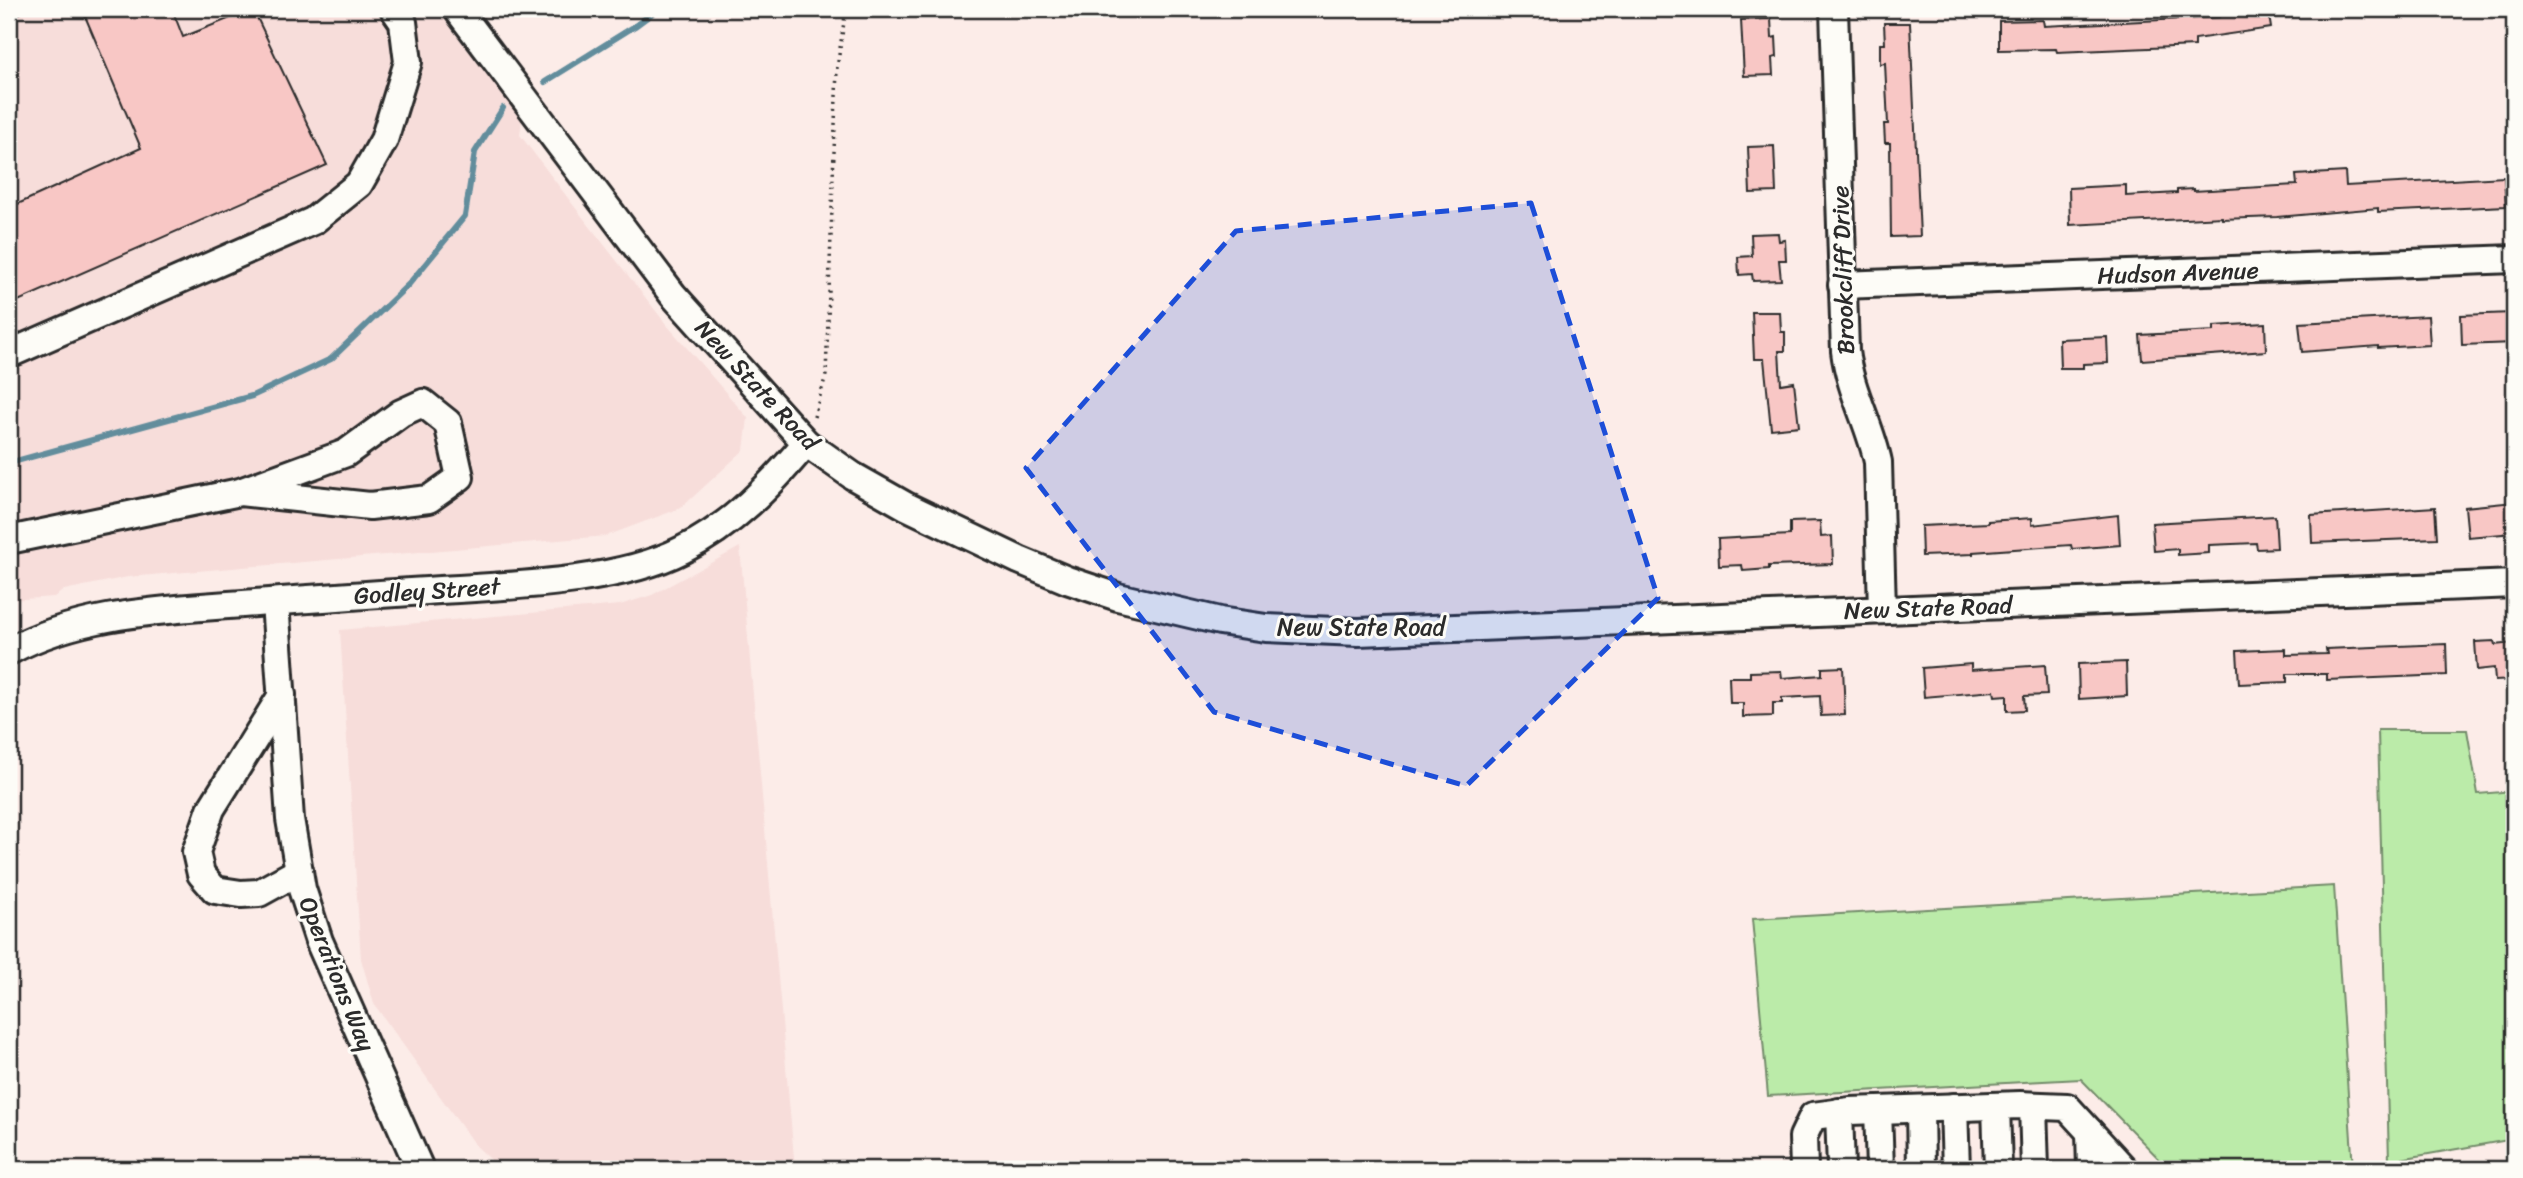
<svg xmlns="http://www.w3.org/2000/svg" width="2523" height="1178" viewBox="0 0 2523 1178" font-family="Sriracha,sans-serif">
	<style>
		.built { fill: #f7ddda }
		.green { fill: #bbeba9; stroke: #738b6a; stroke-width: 2 }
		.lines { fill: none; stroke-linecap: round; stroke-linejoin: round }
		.stream { stroke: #628d9c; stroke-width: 6 }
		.building { fill: #f8c7c5; stroke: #2b2b2b; stroke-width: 2 }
		.minor-casing { stroke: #2b2b2b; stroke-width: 32 }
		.path { stroke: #2b2b2b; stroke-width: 3.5; stroke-dasharray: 2 5; stroke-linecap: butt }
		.minor { stroke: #fdfcf7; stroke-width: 26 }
		.rail { stroke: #2b2b2b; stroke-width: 5 }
		.marked { fill: #1d4ed8; fill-opacity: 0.2; stroke: #1d4ed8; stroke-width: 5; stroke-dasharray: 14 9; stroke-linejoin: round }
		.labels { text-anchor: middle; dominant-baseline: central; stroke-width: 6; stroke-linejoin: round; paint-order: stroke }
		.street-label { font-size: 24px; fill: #2b2b2b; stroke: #fdfcf7 }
	</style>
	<rect width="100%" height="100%" fill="#fcece8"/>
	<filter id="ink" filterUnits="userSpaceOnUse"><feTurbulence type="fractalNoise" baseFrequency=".0143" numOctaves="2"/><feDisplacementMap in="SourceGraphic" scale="14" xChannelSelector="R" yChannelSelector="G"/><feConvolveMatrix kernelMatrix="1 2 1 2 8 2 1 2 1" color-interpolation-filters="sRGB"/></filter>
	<g filter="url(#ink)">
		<!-- built -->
		<g class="built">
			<path d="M9 9H437L522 119 520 135 574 206 666 324 748 418 744 450 681 508 606 536 128 577 64 590 54 597 9 600Z"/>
			<path d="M740 547 795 1169H501L474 1144 374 1004 361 959 340 630 620 605 652 595Z"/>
		</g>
		<!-- green -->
		<g class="green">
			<path d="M2378 730H2467L2478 794 2514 791V1139L2389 1161Z"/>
			<path d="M2334 886 2353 1169H2169L2081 1079 1768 1096 1752 919Z"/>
		</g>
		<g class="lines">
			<!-- stream -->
			<g class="stream">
				<path d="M545 82 635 26 658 9"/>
				<path d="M9 463 252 396 331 359 409 284 465 216 475 152 503 108"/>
			</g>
		</g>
		<!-- building -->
		<g class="building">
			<path d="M82 9H172L183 37 253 9 327 165 9 305V208L141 148Z"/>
			<path d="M2237 9H2268L2271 28 2195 39V46L2057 52 2056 49 1999 50V21L2043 20 2044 26 2220 17 2219 12Z"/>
			<path d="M1771 19 1772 38 1776 37 1777 57 1772 58 1773 75 1744 76 1741 20Z"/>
			<path d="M1884 23H1910L1920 236 1891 237 1890 143H1885L1884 124H1888L1885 63 1880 64V44H1885Z"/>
			<path d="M1774 146 1776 192 1750 193 1748 147Z"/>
			<path d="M2345 172 2346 186 2504 177 2506 206 2378 212V208L2277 217 2222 219V217L2070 225 2069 188 2126 185V196L2177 193V190L2194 189V191L2297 185 2296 175Z"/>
			<path d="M1778 233 1779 241 1785 240 1786 260H1779L1781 280 1753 281 1752 274 1739 275 1738 257 1752 256 1751 234Z"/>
			<path d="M1752 312H1780L1781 332H1785V351H1779L1781 384 1794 382 1799 426 1771 429 1764 359H1754Z"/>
			<path d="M2512 313 2513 343 2462 345 2461 315Z"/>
			<path d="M2428 316 2430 345 2378 348V346L2302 352 2299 323Z"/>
			<path d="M2265 323 2266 351 2142 360 2140 335 2214 331V326Z"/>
			<path d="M2107 337 2108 363 2083 364V368H2060L2059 339Z"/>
			<path d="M2514 502V533L2468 537 2465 507Z"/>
			<path d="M2435 507 2437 538 2312 543 2311 515Z"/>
			<path d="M2118 515 2120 545 2072 549 2071 545 1973 552V554L1922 556 1921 526 1988 523V521L2032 518V525Z"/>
			<path d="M2275 516 2277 548 2257 549 2256 543 2209 545V553L2178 555V549L2154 551 2152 523Z"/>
			<path d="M1820 521 1821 537 1832 536 1833 564 1769 566V569L1743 571 1742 565 1719 566 1718 539 1790 535V522Z"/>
			<path d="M2494 641 2495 645 2514 643V680L2495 681 2494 668 2477 670 2475 642Z"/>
			<path d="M2446 644 2447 675 2327 680V674H2287V682L2239 684 2237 651 2286 649V655L2327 654 2326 649Z"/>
			<path d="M2126 662 2127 696 2079 699 2078 664Z"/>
			<path d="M1971 664V670L2045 665 2047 695 2024 696 2025 710 2007 711V695L1995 696 1994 691 1924 697 1922 668Z"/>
			<path d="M1843 667 1845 715 1821 716 1820 696 1782 698V703H1773V716L1743 717V703H1730L1729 677H1750V672L1781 671 1782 678 1822 675V668Z"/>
		</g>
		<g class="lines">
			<defs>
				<g id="minor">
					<path d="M457 9 673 295 806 443 853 476 906 506 1019 560 1067 580 1118 597 1220 621 1266 628 1358 632 2514 584"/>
					<path d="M1834 9 1845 351C1850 391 1870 424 1878 462L1882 610"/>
					<path d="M1842 285 2514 259"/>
					<path d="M9 354 313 221 359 184 384 140 408 62 403 22 394 9"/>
					<path d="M9 540 240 492 346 453 401 413 423 403 448 423 460 477 429 499 370 506 240 492"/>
					<path d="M275 602 290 819 302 889 319 941 420 1169"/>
					<path d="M9 651C72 617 145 611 215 606 285 601 356 595 427 591 501 586 616 584 682 550 732 526 771 485 806 443"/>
					<path d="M282 695 211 809 196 852 201 874 215 890 241 894 259 893 299 871"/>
					<path d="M1996 1106 1998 1169"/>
					<path d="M2033 1106 2035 1169"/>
					<path d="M1954 1107 1956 1169"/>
					<path d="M1920 1109 1921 1169"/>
					<path d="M1878 1110 1880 1169"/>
					<path d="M1839 1112 1841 1169"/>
					<path d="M2090 1132 2091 1169"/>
					<path d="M1804 1169 1803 1137 1813 1116 1850 1111 1878 1110 2020 1105 2067 1107 2124 1169"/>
				</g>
			</defs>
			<!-- minor casing -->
			<use href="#minor" class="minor-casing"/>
			<!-- path -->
			<path class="path" d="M814 417 826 375 837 68 846 9"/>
			<!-- minor -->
			<use href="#minor" class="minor"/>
			<!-- rail -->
			<path class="rail" d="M9 16 26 9"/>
		</g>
	</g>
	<!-- marked area -->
	<path class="marked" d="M1531 203 1658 598 1466 786 1214 712 1026 468 1236 231Z"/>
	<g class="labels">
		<!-- street labels -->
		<g class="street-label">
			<text transform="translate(1843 270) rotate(-92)">Brookcliff Drive</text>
			<text transform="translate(2178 273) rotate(-2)">Hudson Avenue</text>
			<text transform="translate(757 385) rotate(47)">New State Road</text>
			<text transform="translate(427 591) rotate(-4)">Godley Street</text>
			<text transform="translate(1928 608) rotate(-2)">New State Road</text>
			<text x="1361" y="627">New State Road</text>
			<text transform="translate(337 974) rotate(68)">Operations Way</text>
		</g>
	</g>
	<!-- margin -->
	<rect width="2523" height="1178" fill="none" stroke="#fdfcf7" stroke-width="35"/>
	<rect x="18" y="18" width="2488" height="1143" fill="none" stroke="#2b2b2b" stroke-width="2.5" filter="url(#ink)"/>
</svg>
